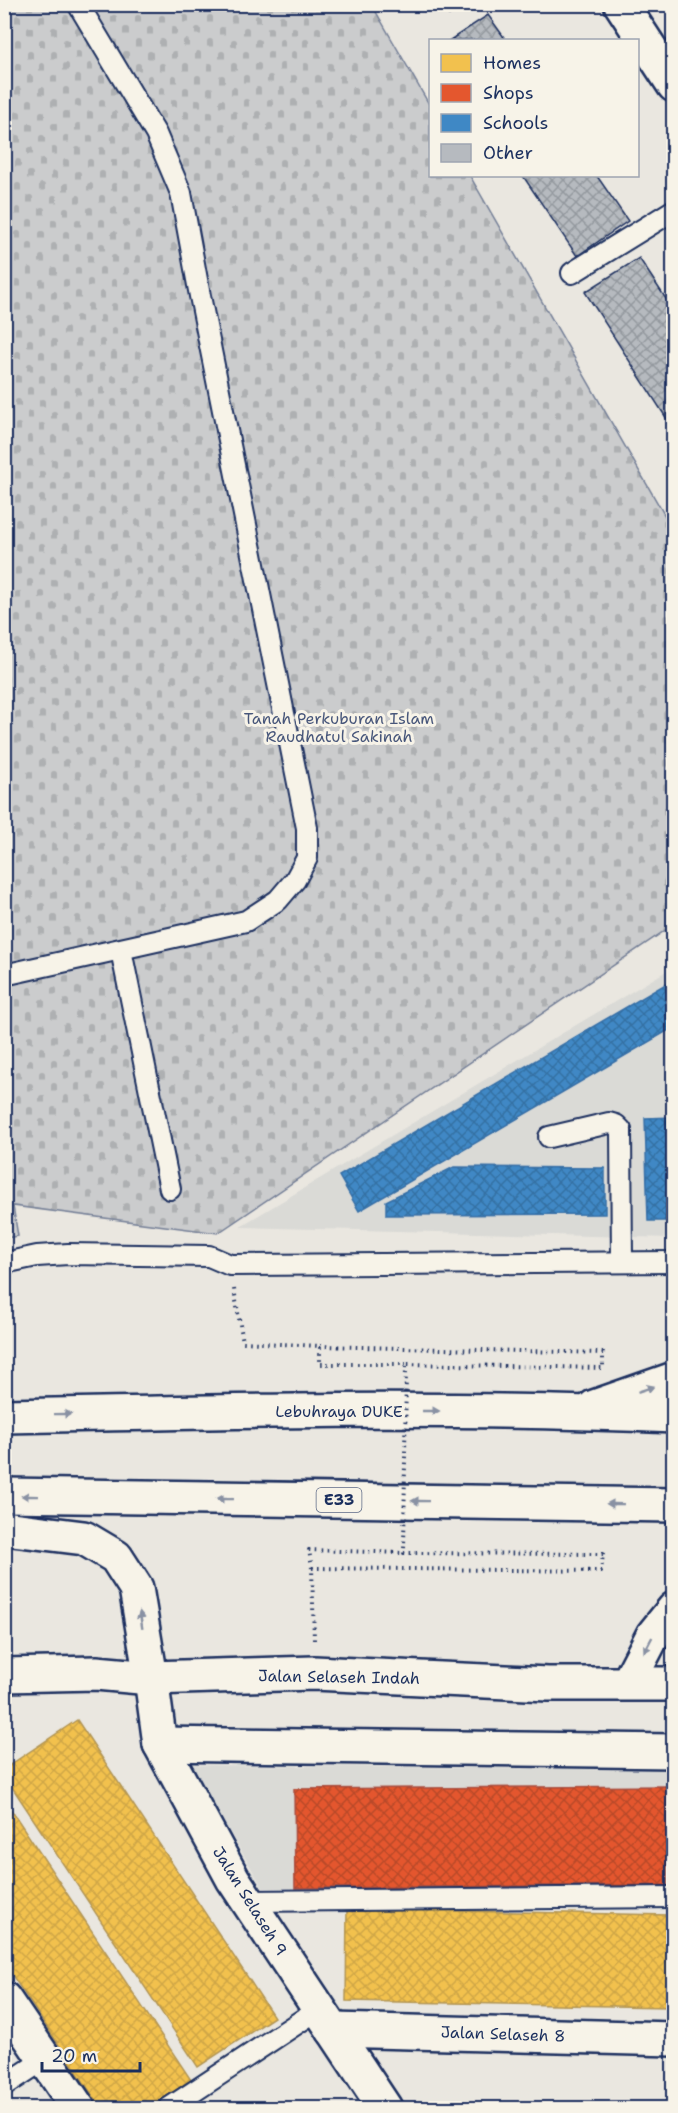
<svg xmlns="http://www.w3.org/2000/svg" width="678" height="2113" viewBox="0 0 678 2113" font-family="'Shantell Sans',sans-serif">
	<style>
		.built { fill: #dadad6 }
		.cemetery { fill: url(#cemetery-stones); stroke: #737e96; stroke-width: 1.5 }
		.homes { fill: url(#homes-cross-hatch); stroke: #b29553; stroke-width: 1.5 }
		.shops { fill: url(#shops-cross-hatch); stroke: #a84b3c; stroke-width: 1.5 }
		.schools { fill: url(#schools-cross-hatch); stroke: #346da6; stroke-width: 1.5 }
		.building { fill: url(#building-cross-hatch); stroke: #1b2f5e; stroke-width: 1.5 }
		.lines { fill: none; stroke-linecap: round; stroke-linejoin: round }
		.service-casing { stroke: #1b2f5e; stroke-width: 24 }
		.minor-casing { stroke: #1b2f5e; stroke-width: 38 }
		.motorway-casing { stroke: #1b2f5e; stroke-width: 38 }
		.path { stroke: #1b2f5e; stroke-width: 4; stroke-dasharray: 1.5 4.5; stroke-linecap: butt }
		.service { stroke: #f7f3e8; stroke-width: 20 }
		.minor { stroke: #f7f3e8; stroke-width: 33 }
		.motorway { stroke: #f7f3e8; stroke-width: 33 }
		.path-bridge { stroke: #1b2f5e; stroke-width: 4; stroke-dasharray: 1.5 4.5; stroke-linecap: butt }
		.oneway { fill: #8991a3 }
		.labels { text-anchor: middle; dominant-baseline: central; stroke-width: 6; stroke-linejoin: round; paint-order: stroke }
		.shield { fill: #f7f3e8; stroke: #5d6a87; stroke-width: 1.5 }
		.shield-label { font-size: 15px; font-weight: bold; fill: #1b2f5e }
		.park-label { font-size: 16px; fill: #47567a; stroke: #f7f3e8 }
		.street-label { font-size: 16px; fill: #1b2f5e; stroke: #f7f3e8 }
	</style>
	<defs>
		<pattern id="cemetery-stones" width="16" height="16" patternUnits="userSpaceOnUse" patternTransform="scale(1.5)"><rect width="16" height="16" fill="#cbcccd"/><path d="M2 7V4a2 2 0 0 1 4 0v3zM10 15v-3a2 2 0 0 1 4 0v3z" fill="#aeb0b2"/></pattern>
		<pattern id="homes-cross-hatch" width="8" height="8" patternUnits="userSpaceOnUse" patternTransform="scale(1.5)"><rect width="8" height="8" fill="#f2c14e"/><path d="M0 0l8 8M0 8l8-8" fill="none" stroke="#cfa646"/></pattern>
		<pattern id="shops-cross-hatch" width="8" height="8" patternUnits="userSpaceOnUse" patternTransform="scale(1.5)"><rect width="8" height="8" fill="#e4572e"/><path d="M0 0l8 8M0 8l8-8" fill="none" stroke="#b8482a"/></pattern>
		<pattern id="schools-cross-hatch" width="8" height="8" patternUnits="userSpaceOnUse" patternTransform="scale(1.5)"><rect width="8" height="8" fill="#3f88c5"/><path d="M0 0l8 8M0 8l8-8" fill="none" stroke="#3470a3"/></pattern>
		<pattern id="building-cross-hatch" width="8" height="8" patternUnits="userSpaceOnUse" patternTransform="scale(1.5)"><rect width="8" height="8" fill="#b6babf"/><path d="M0 0l8 8M0 8l8-8" fill="none" stroke="#93989e"/></pattern>
	</defs>
	<rect width="100%" height="100%" fill="#eae7e0"/>
	<filter id="ink" filterUnits="userSpaceOnUse"><feTurbulence type="fractalNoise" baseFrequency=".0167" numOctaves="2"/><feDisplacementMap in="SourceGraphic" scale="12" xChannelSelector="R" yChannelSelector="G"/><feConvolveMatrix kernelMatrix="1 2 1 2 8 2 1 2 1" color-interpolation-filters="sRGB"/></filter>
	<g filter="url(#ink)">
		<!-- built -->
		<g class="built">
			<path d="M673 967V1238L239 1227Z"/>
			<path d="M190 1765 673 1770V1894L263 1888Z"/>
		</g>
		<!-- cemetery -->
		<path class="cemetery" d="M5 5H372L430 106V176H470L673 530V925L218 1233 13 1206 18 1236 5 1238Z"/>
		<!-- homes -->
		<g class="homes">
			<path d="M77 1720 274 2017 198 2067 4 1775V1769Z"/>
			<path d="M4 1799 191 2080 149 2108H101L4 1963Z"/>
			<path d="M347 1909 670 1915 669 2007 346 2001Z"/>
		</g>
		<!-- shops -->
		<path class="shops" d="M666 1786 667 1885 295 1888 294 1789Z"/>
		<!-- schools -->
		<g class="schools">
			<path d="M674 979V1027L359 1211 339 1176Z"/>
			<path d="M674 1117V1221H648L645 1118Z"/>
			<path d="M454 1167 605 1168V1214L386 1215V1201Z"/>
		</g>
		<!-- building -->
		<g class="building">
			<path d="M442 4H464L449 15Z"/>
			<path d="M488 15 506 40H450Z"/>
			<path d="M523 176H597L628 221 577 256Z"/>
			<path d="M639 258 674 311V430L585 292Z"/>
		</g>
		<g class="lines">
			<defs>
				<g id="service">
					<path d="M572 273 674 210"/>
					<path d="M121 950 170 1189"/>
					<path d="M4 975 246 921 278 900 295 880 307 858V828L200 296 181 193 156 134 78 4"/>
					<path d="M549 1137 609 1123 616 1125 621 1130 622 1262"/>
					<path d="M4 1263 37 1256 68 1254 209 1256 230 1265 674 1262"/>
					<path d="M247 1901 674 1897"/>
					<path d="M4 2086 45 2059"/>
					<path d="M169 2108 319 2009"/>
				</g>
				<g id="minor">
					<path d="M621 4 674 85"/>
					<path d="M4 1675 96 1673 151 1678 314 1673 548 1684H674"/>
					<path d="M151 1678 160 1744 233 1879 385 2108"/>
					<path d="M160 1744 674 1751"/>
					<path d="M4 1999 78 2108"/>
					<path d="M333 2030 674 2039"/>
				</g>
				<g id="motorway">
					<path d="M594 1407 674 1379"/>
					<path d="M4 1416C227 1411 451 1406 674 1416"/>
					<path d="M4 1495 674 1505"/>
					<path d="M4 1528 84 1538 116 1557 136 1588 151 1678"/>
					<path d="M628 1683 653 1635 674 1609"/>
				</g>
			</defs>
			<!-- service casing -->
			<use href="#service" class="service-casing"/>
			<!-- minor casing -->
			<use href="#minor" class="minor-casing"/>
			<!-- motorway casing -->
			<use href="#motorway" class="motorway-casing"/>
			<!-- path -->
			<g class="path">
				<path d="M234 1289 243 1342 320 1346V1364H406"/>
				<path d="M314 1640 312 1568 309 1550 404 1553"/>
			</g>
			<!-- service -->
			<use href="#service" class="service"/>
			<!-- minor -->
			<use href="#minor" class="minor"/>
			<!-- motorway -->
			<use href="#motorway" class="motorway"/>
			<!-- path-bridge -->
			<path class="path-bridge" d="M312 1568 601 1571 603 1554 404 1553 406 1364 603 1368V1353L320 1346"/>
		</g>
		<!-- one-way arrows -->
		<defs><path id="oneway-solid" d="M-6-.8H1V-3.2L6.5 0L1 3.2V.8H-6Z" transform="scale(1.5)"/></defs>
		<g class="oneway">
			<use href="#oneway-solid" transform="translate(646 1389) rotate(-19)"/>
			<use href="#oneway-solid" transform="translate(431 1411)"/>
			<use href="#oneway-solid" transform="translate(63 1414) rotate(-1)"/>
			<use href="#oneway-solid" transform="translate(30 1496) rotate(-179)"/>
			<use href="#oneway-solid" transform="translate(225 1499) rotate(-179)"/>
			<use href="#oneway-solid" transform="translate(420 1501) rotate(-179)"/>
			<use href="#oneway-solid" transform="translate(615 1504) rotate(-179)"/>
			<use href="#oneway-solid" transform="translate(141 1620) rotate(-99)"/>
			<use href="#oneway-solid" transform="translate(648 1645) rotate(118)"/>
		</g>
	</g>
	<g class="labels">
		<!-- shield labels -->
		<rect class="shield" x="316.5" y="1488" width="45" height="24" rx="4.5"/>
		<g class="shield-label">
			<text x="339" y="1500">E33</text>
		</g>
		<!-- park labels -->
		<g class="park-label">
			<text x="339" y="718">Tanah Perkuburan Islam<tspan x="339" dy="18">Raudhatul Sakinah</tspan></text>
		</g>
		<!-- street labels -->
		<g class="street-label">
			<text x="339" y="1411">Lebuhraya DUKE</text>
			<text transform="translate(339 1677) rotate(1)">Jalan Selaseh Indah</text>
			<text transform="translate(250 1901) rotate(58)">Jalan Selaseh 9</text>
			<text transform="translate(503 2034) rotate(2)">Jalan Selaseh 8</text>
		</g>
	</g>
	<!-- margin -->
	<rect width="678" height="2113" fill="none" stroke="#f7f3e8" stroke-width="24"/>
	<rect x="12" y="12" width="654" height="2089" fill="none" stroke="#1b2f5e" stroke-width="2" filter="url(#ink)"/>
	<!-- legend -->
	<rect x="429" y="39" width="210" height="138" fill="#f7f3e8" stroke="#9fa5b1" stroke-width="1.5"/>
	<rect x="441" y="54" width="30" height="18" fill="#f2c14e" stroke="#9fa5b1" stroke-width="1.5"/>
	<text x="483" y="69" font-size="18" fill="#1b2f5e">Homes</text>
	<rect x="441" y="84" width="30" height="18" fill="#e4572e" stroke="#9fa5b1" stroke-width="1.5"/>
	<text x="483" y="99" font-size="18" fill="#1b2f5e">Shops</text>
	<rect x="441" y="114" width="30" height="18" fill="#3f88c5" stroke="#9fa5b1" stroke-width="1.5"/>
	<text x="483" y="129" font-size="18" fill="#1b2f5e">Schools</text>
	<rect x="441" y="144" width="30" height="18" fill="#b6babf" stroke="#9fa5b1" stroke-width="1.5"/>
	<text x="483" y="159" font-size="18" fill="#1b2f5e">Other</text>
	<!-- scale -->
	<path d="M42 2062v9h98v-9" fill="none" stroke="#1b2f5e" stroke-width="3"/>
	<text x="51" y="2062" font-size="18" fill="#1b2f5e" stroke="#f7f3e8" stroke-width="4.5" paint-order="stroke">20 m</text>
</svg>
